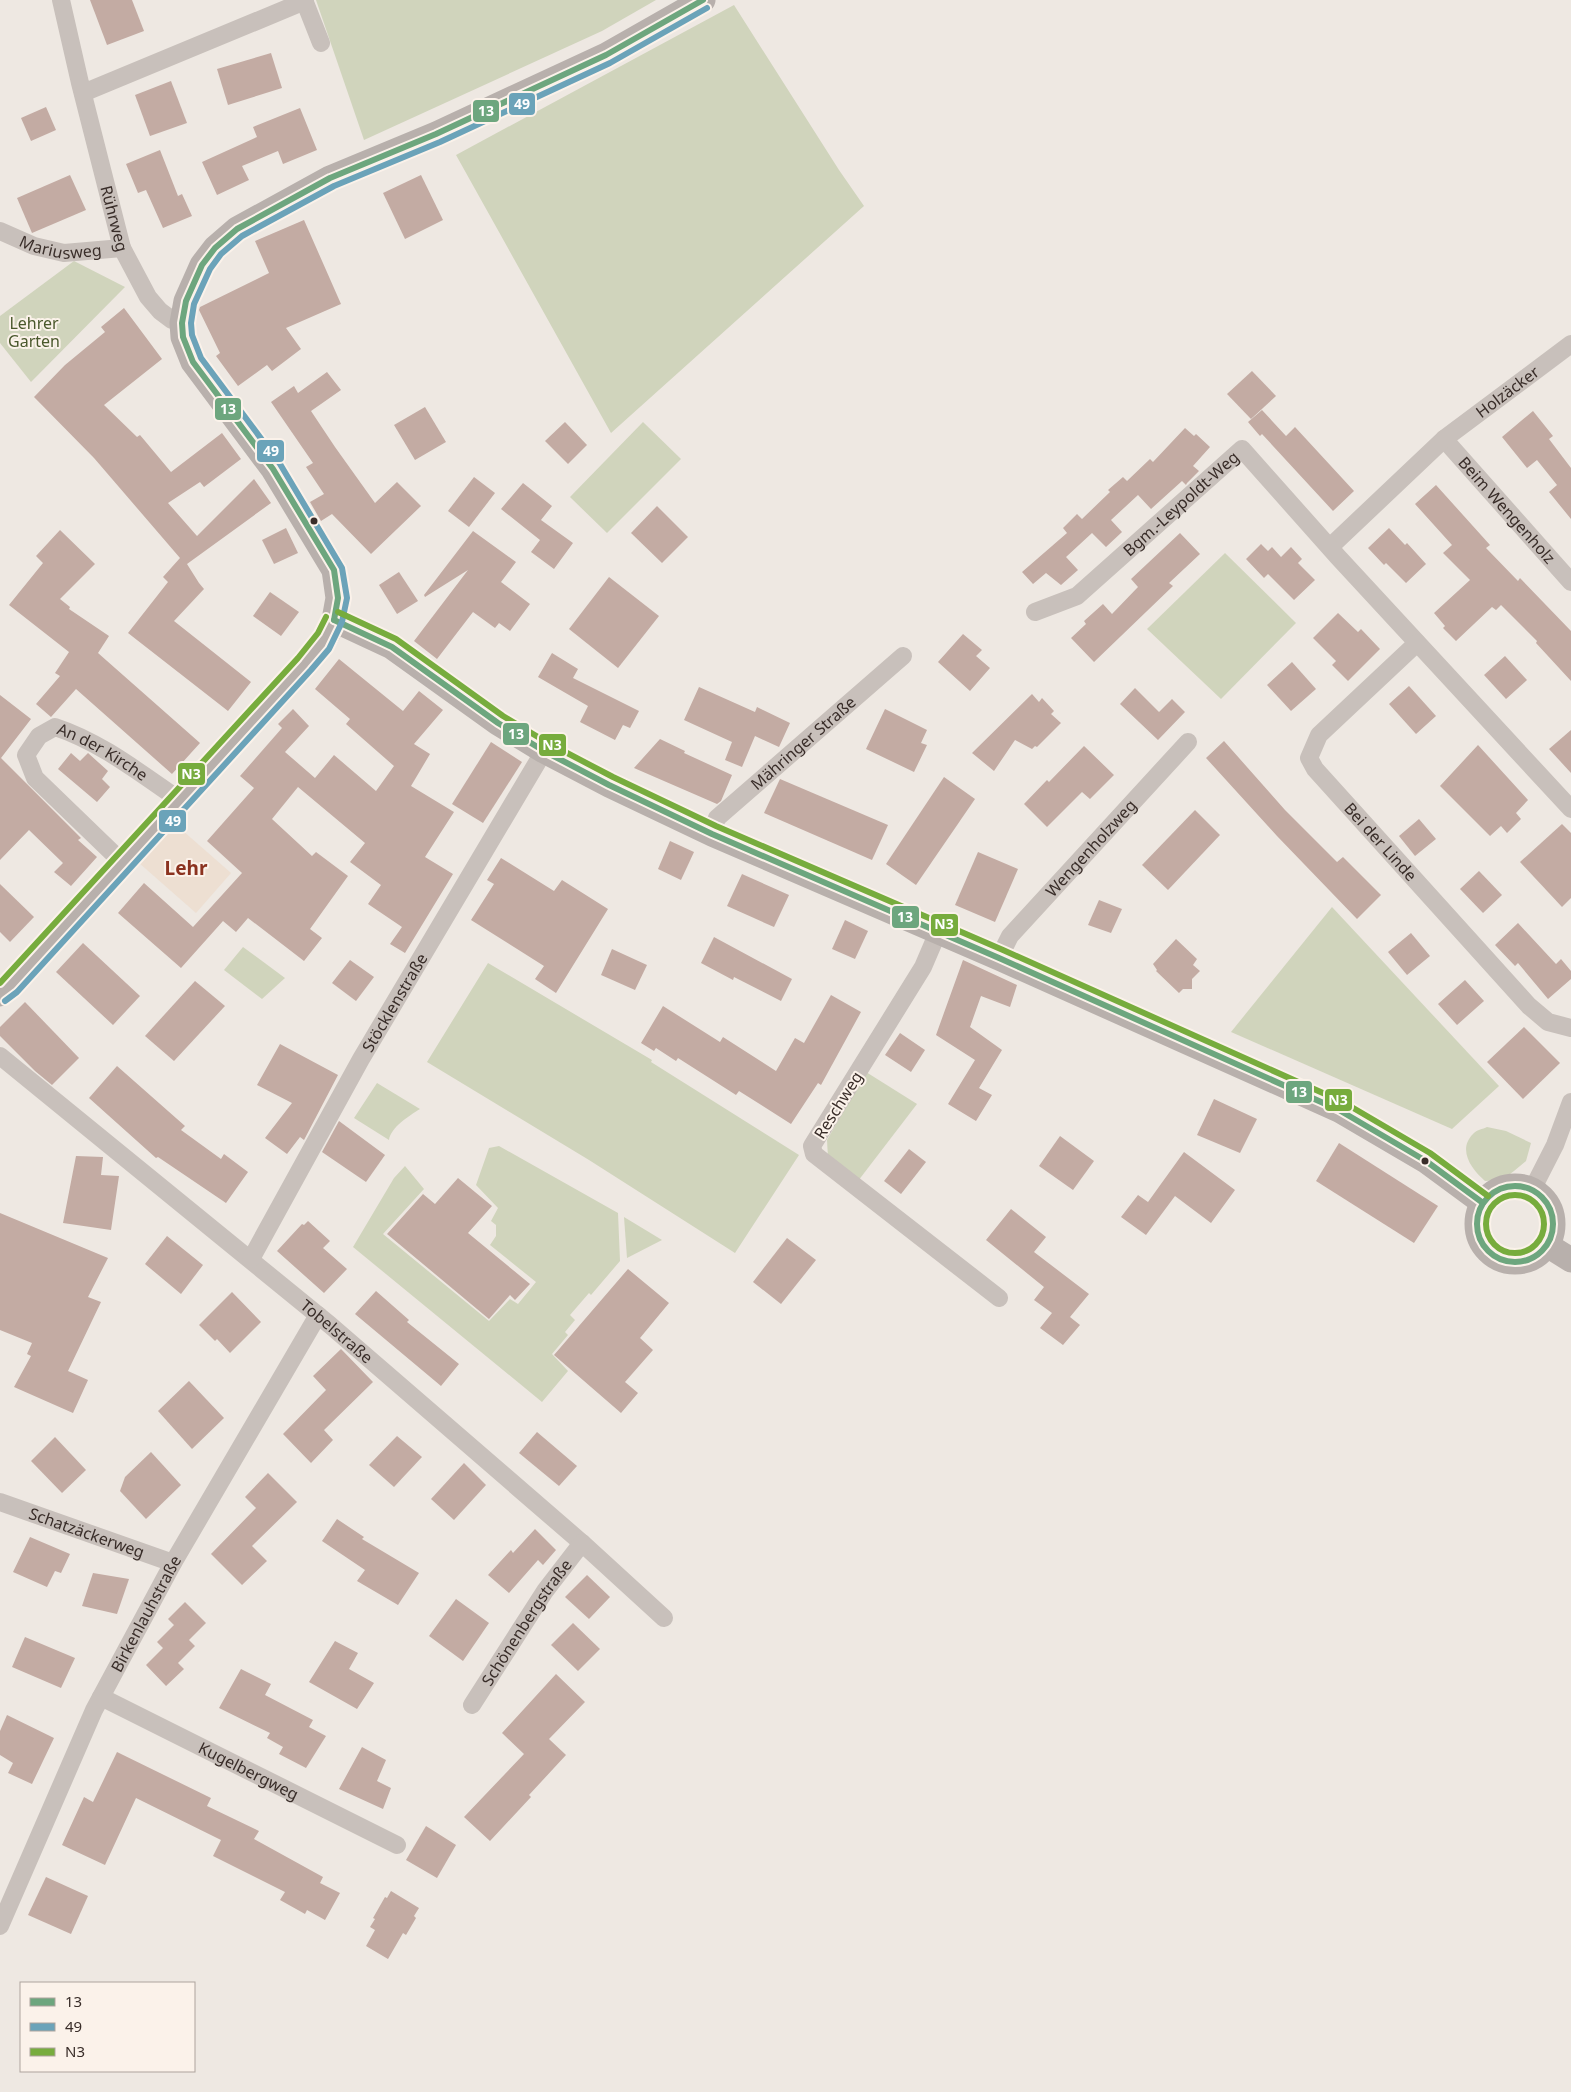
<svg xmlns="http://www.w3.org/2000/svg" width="1571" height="2092" viewBox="0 0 1571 2092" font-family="'Noto Sans',sans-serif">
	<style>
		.green { fill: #d0d4bc }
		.plaza { fill: #eddfd2 }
		.building { fill: #c3aba3 }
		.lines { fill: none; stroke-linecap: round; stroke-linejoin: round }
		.street { stroke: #c8c0bb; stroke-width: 18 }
		.secondary { stroke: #b8b0ac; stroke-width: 25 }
		.bus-1-casing { stroke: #fbf2ea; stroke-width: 10 }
		.bus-2-casing { stroke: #fbf2ea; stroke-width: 10 }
		.bus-3-casing { stroke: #fbf2ea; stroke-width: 10 }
		.bus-1 { stroke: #6da67e; stroke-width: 6 }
		.bus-2 { stroke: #6ba3b9; stroke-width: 6 }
		.bus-3 { stroke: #77ac3d; stroke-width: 6 }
		.bus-dot { fill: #392d29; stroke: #fbf2ea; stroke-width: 2 }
		.labels { text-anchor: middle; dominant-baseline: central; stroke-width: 4; stroke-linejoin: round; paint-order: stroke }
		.street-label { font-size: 16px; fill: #392d29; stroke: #fbf2ea }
		.park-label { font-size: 16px; fill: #4a582c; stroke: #fbf2ea }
		.quarter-label { font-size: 19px; font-weight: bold; fill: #8b321f; stroke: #fbf2ea }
		.line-badge { stroke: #fbf2ea; stroke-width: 2 }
		.badge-label { font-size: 14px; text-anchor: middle; font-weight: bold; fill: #fff }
	</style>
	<rect width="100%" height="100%" fill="#eee8e2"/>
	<!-- green -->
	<g class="green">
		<path d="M316 0H656L602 31 364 140Z"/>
		<path d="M734 5 839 170 864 206 611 433 456 155Z"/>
		<path d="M74 261 125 287 31 382 0 343V316Z"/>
		<path d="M643 422 681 459 607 533 570 497Z"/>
		<path d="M1225 553 1296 623 1221 699 1147 629Z"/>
		<path d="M1332 907 1499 1086 1452 1129 1231 1032Z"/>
		<path d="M243 947 285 978 262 999 224 970Z"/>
		<path d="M488 963 652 1060 651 1062 799 1155 735 1253 589 1160 427 1062Z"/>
		<path d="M866 1072 917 1104 858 1181 828 1158 827 1140Z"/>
		<path d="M377 1083 420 1109C409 1116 391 1127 389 1140L354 1118Z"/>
		<path d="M1487 1127 1506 1131 1531 1143 1526 1161 1514 1171 1502 1180 1485 1181C1472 1170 1457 1150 1473 1134 1476 1130 1483 1129 1487 1127Z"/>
		<path d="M499 1146 618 1213 620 1261 591 1295 589 1293 570 1315 575 1320 565 1332 568 1335 552 1354 568 1371 542 1402 353 1247 394 1178 405 1166 424 1189 383 1234 489 1321 510 1299 518 1304 536 1282 490 1245 496 1236V1225L491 1221 498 1208 476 1185 489 1148Z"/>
		<path d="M624 1217 662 1240 627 1258Z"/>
	</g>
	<!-- plaza -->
	<path class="plaza" d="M166 816 231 873 196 913 130 855Z"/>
	<!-- building -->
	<g class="building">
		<path d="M90 0H132L144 31 107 45Z"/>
		<path d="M271 53 282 88 228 105 217 69Z"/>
		<path d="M171 81 187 123 150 136 135 95Z"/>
		<path d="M46 107 56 130 31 141 21 118Z"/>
		<path d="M300 108 317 150 283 164 278 151 242 166 249 180 217 195 202 162 257 137 253 127Z"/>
		<path d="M160 150 178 196 182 194 192 216 163 228 146 190 138 193 126 164Z"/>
		<path d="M70 175 86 210 32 233 17 198Z"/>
		<path d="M421 175 443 220 405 239 383 193Z"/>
		<path d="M304 220 341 304 286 328 301 349 272 371 267 365 238 386 216 356 220 353 199 310 200 307 269 273 255 241Z"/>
		<path d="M124 308 162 359 104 405 137 437 140 435 171 472 222 433 241 459 204 487 200 482 168 503 197 536 254 479 271 503 187 564 199 583 204 589 174 621 251 682 228 711 128 633 168 582 163 577 180 558 94 458 34 397 65 365 105 332 101 327Z"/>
		<path d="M1252 371 1276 396 1251 419 1227 394Z"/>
		<path d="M327 372 341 390 311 411 335 447 375 503 397 482 421 506 371 554 332 514 321 521 310 502 324 494 306 467 313 463 271 402 294 386 298 393Z"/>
		<path d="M425 407 446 442 415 460 394 425Z"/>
		<path d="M1262 410 1286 436 1295 427 1354 491 1333 511 1262 434 1260 436 1248 422Z"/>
		<path d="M1533 411 1553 436 1549 439 1571 468V519L1549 492 1557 485 1537 460 1527 468 1502 437Z"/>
		<path d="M565 422 587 445 568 464 545 441Z"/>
		<path d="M1185 428 1194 436 1196 434 1210 447 1193 466 1199 471 1187 483 1186 485 1182 481 1151 509 1138 495 1111 520 1122 532 1106 547 1092 533 1066 557 1078 570 1061 585 1046 573 1033 584 1022 572 1067 533 1063 528 1077 514 1082 519 1110 492 1108 490 1123 477 1127 481 1150 459 1153 462Z"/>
		<path d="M474 477 495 493 469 527 448 511Z"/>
		<path d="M523 483 552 506 541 520 573 543 554 569 531 552 540 540 501 509Z"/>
		<path d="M1436 485 1490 545 1486 548 1518 581 1520 578 1571 631V681L1536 643 1537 641 1501 605 1496 610 1492 607 1456 641 1443 628 1445 626 1434 613 1470 580 1443 553 1452 545 1415 504Z"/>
		<path d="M657 506 688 537 662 563 631 533Z"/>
		<path d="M286 528 298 553 274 564 262 540Z"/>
		<path d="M1389 528 1405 545 1407 543 1426 564 1406 583 1386 563 1384 565 1368 548Z"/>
		<path d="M60 530 95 564 60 599 70 607 69 609 109 636 98 653 200 743 172 774 76 689 51 717 36 704 60 676 55 673 69 652 9 605 43 563 36 556Z"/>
		<path d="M473 531 516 562 501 582 530 604 510 631 499 623 495 628 473 612 437 659 414 641 468 570 425 597 424 595Z"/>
		<path d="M1180 533 1200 554 1169 583 1173 586 1094 662 1071 638 1086 624 1084 621 1103 604 1112 614 1138 587 1131 579Z"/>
		<path d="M1261 544 1268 551 1272 547 1281 557 1291 547 1302 559 1298 563 1315 580 1294 600 1268 574 1264 578 1246 559Z"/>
		<path d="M399 572 418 601 397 614 379 585Z"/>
		<path d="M609 577 659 616 618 668 569 629Z"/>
		<path d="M270 592 299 612 281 636 253 616Z"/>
		<path d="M1338 613 1358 632 1361 629 1380 649 1348 681 1332 665 1336 661 1313 638Z"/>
		<path d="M963 634 982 650 976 656 990 668 970 691 938 662Z"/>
		<path d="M552 653 578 669 573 678 639 711 630 728 623 725 615 740 580 722 588 706 538 677Z"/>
		<path d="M1505 656 1527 680 1506 699 1484 675Z"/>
		<path d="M339 659 403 711 419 691 443 710 414 744 430 754 411 786 454 812 425 857 453 874 405 953 390 944 402 927 368 904 381 885 350 862 365 843 298 787 272 819 312 856 316 852 348 876 310 929 322 938 304 961 248 918 236 932 223 921 181 968 118 913 144 883 193 927 242 873 207 841 254 788 240 776 282 728 278 724 293 709 309 726 285 752 315 778 334 755 376 791 394 766 346 724 350 719 315 689Z"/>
		<path d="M1292 662 1316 689 1291 711 1267 685Z"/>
		<path d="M1409 686 1436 716 1416 734 1389 704Z"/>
		<path d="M699 687 755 712 757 707 790 723 779 747 755 736 742 767 725 760 732 742 684 720Z"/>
		<path d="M1135 688 1159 712 1172 699 1185 712 1158 740 1120 704Z"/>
		<path d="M1032 694 1039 702 1042 698 1054 711 1051 714 1061 723 1037 747 1035 746 1032 749 1015 740 994 771 972 753Z"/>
		<path d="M0 695 31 719 1 758 81 838 78 840 97 857 71 886 54 872 63 863 29 830 0 860Z"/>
		<path d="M885 709 927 730 921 743 927 745 914 772 866 749Z"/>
		<path d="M1571 730V773L1549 749Z"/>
		<path d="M660 739 685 751 684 753 732 775 721 801 717 804 634 768Z"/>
		<path d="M1224 741 1285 810 1337 862 1343 857 1381 895 1357 919 1277 836 1206 758Z"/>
		<path d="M491 742 522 762 483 823 452 804Z"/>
		<path d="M1478 745 1528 800 1516 813 1521 819 1507 833 1501 826 1490 836 1440 786Z"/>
		<path d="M1084 746 1114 775 1090 799 1082 792 1047 827 1024 804 1047 780 1049 782Z"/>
		<path d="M71 753 80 761 88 753 108 771 102 779 110 787 97 802 58 769Z"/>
		<path d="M944 777 975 799 916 885 886 864Z"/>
		<path d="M780 779 888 825 872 860 764 813Z"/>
		<path d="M1195 810 1220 835 1168 890 1142 865Z"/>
		<path d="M1419 819 1436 839 1415 856 1399 836Z"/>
		<path d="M1562 824 1571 833V898L1562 907 1520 862Z"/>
		<path d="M670 841 694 852 681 880 658 869Z"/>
		<path d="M978 852 1018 869 995 922 955 905Z"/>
		<path d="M501 858 554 891 562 880 608 909 556 993 535 979 544 966 471 920 494 884 487 880Z"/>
		<path d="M1479 871 1502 895 1483 913 1460 889Z"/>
		<path d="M742 874 789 895 774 927 727 906Z"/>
		<path d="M0 884 34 917 10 942 0 932Z"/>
		<path d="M1099 900 1122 909 1111 933 1088 925Z"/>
		<path d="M845 920 868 931 855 959 832 949Z"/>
		<path d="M1518 923 1556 964 1561 959 1571 971V979L1548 999 1518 963 1515 966 1495 945Z"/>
		<path d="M1411 933 1430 956 1407 975 1388 952Z"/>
		<path d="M714 937 792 979 781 1001 734 977 733 980 701 963Z"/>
		<path d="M1176 939 1197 959 1193 965 1200 971 1192 979V989H1183L1179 993 1156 971 1157 970 1153 964Z"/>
		<path d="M83 943 140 996 113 1025 56 972Z"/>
		<path d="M612 949 647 965 635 990 601 975Z"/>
		<path d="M350 960 374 977 356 1001 332 983Z"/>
		<path d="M963 960 1017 985 1010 1007 981 996 970 1027 1002 1050 979 1088 992 1095 976 1121 948 1104 975 1060 936 1035Z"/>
		<path d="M1465 980 1484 1001 1457 1025 1438 1004Z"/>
		<path d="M195 981 225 1006 174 1061 145 1036Z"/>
		<path d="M831 995 861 1012 821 1085 818 1083 791 1124 739 1091 736 1095 678 1058 676 1061 656 1048 654 1051 641 1043 663 1006 720 1042 723 1037 776 1071 795 1038 804 1043Z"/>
		<path d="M25 1002 79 1058 52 1085 35 1071 0 1036V1027Z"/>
		<path d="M1524 1027 1560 1063 1523 1099 1487 1062Z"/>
		<path d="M900 1033 925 1050 911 1072 885 1055Z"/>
		<path d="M280 1044 338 1075 304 1140 300 1137 287 1154 265 1138 292 1103 257 1085Z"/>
		<path d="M117 1066 185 1126 181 1130 221 1159 224 1154 248 1172 226 1203 158 1157 156 1158 89 1098Z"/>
		<path d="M1214 1099 1257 1119 1240 1153 1197 1135Z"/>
		<path d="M339 1121 385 1155 366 1182 322 1152Z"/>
		<path d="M1060 1136 1094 1161 1073 1190 1039 1166Z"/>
		<path d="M1339 1143 1438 1206 1414 1243 1316 1181Z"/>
		<path d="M909 1149 926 1162 901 1194 884 1181Z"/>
		<path d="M1184 1152 1235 1190 1211 1223 1175 1196 1146 1235 1121 1217 1138 1195 1148 1202Z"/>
		<path d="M76 1156 103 1157 101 1175 119 1176 111 1230 63 1223Z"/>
		<path d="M458 1178 492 1206 468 1233 530 1284 515 1300 510 1295 489 1319 387 1234 423 1194 435 1204Z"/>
		<path d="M1011 1209 1046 1237 1034 1252 1089 1294 1070 1317 1080 1325 1063 1345 1040 1328 1052 1313 1034 1300 1044 1287 986 1240Z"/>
		<path d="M0 1213 108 1258 88 1297 101 1302 68 1371 88 1380 73 1413 14 1387 31 1356 27 1354 32 1343 0 1330Z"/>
		<path d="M308 1221 330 1241 323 1248 347 1269 324 1293 277 1251 302 1224 304 1225Z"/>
		<path d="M167 1236 203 1265 181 1294 145 1264Z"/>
		<path d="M787 1238 816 1260 781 1304 753 1282Z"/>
		<path d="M628 1269 669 1303 640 1338 653 1350 625 1382 638 1393 621 1413 554 1355Z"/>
		<path d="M376 1291 409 1320 407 1322 459 1364 441 1386 355 1314Z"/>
		<path d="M232 1292 261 1322 230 1353 217 1339 215 1341 199 1325Z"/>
		<path d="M341 1349 373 1382 324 1430 333 1440 311 1463 283 1434 326 1390 313 1376Z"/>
		<path d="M189 1381 224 1418 192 1449 158 1411Z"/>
		<path d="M537 1432 577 1466 559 1486 519 1453Z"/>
		<path d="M397 1436 422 1457 394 1487 369 1465Z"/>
		<path d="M55 1437 86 1470 62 1493 31 1461Z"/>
		<path d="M151 1452 181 1485 146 1519 120 1491 125 1477Z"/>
		<path d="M464 1463 486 1485 454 1520 431 1499Z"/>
		<path d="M268 1473 297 1502 252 1546 267 1561 242 1585 211 1554 256 1508 245 1497Z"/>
		<path d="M337 1519 364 1537 362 1539 419 1573 398 1605 357 1581 365 1570 322 1541Z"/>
		<path d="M535 1529 556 1550 543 1565 538 1560 509 1593 488 1575 511 1550 513 1553Z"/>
		<path d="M30 1537 70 1554 61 1573 55 1571 47 1587 13 1572Z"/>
		<path d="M93 1573 129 1579 117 1614 82 1606Z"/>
		<path d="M587 1575 610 1597 589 1619 565 1597Z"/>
		<path d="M456 1599 489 1623 463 1661 429 1636Z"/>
		<path d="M185 1602 206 1623 189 1640 195 1646 178 1663 184 1669 166 1686 146 1665 163 1648 157 1642 174 1625 168 1619Z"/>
		<path d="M573 1623 600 1649 578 1671 551 1645Z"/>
		<path d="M25 1637 75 1658 61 1688 12 1667Z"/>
		<path d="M335 1641 358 1653 349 1669 374 1683 357 1709 309 1682Z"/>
		<path d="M241 1669 271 1684 265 1695 313 1720 309 1727 326 1736 306 1768 279 1754 283 1747 267 1738 270 1733 219 1708Z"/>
		<path d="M556 1674 585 1702 549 1739 566 1755 529 1795 531 1797 490 1841 464 1817 524 1754 502 1733Z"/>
		<path d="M7 1715 54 1738 32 1784 8 1773 13 1763 0 1755V1731Z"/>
		<path d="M362 1747 386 1760 377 1781 391 1788 383 1809 339 1789Z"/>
		<path d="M117 1752 211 1798 207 1806 259 1831 254 1839 323 1877 320 1883 340 1893 325 1920 307 1910 305 1914 280 1900 285 1892 213 1856 221 1840 136 1798 105 1865 62 1845 84 1797 93 1802Z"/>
		<path d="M426 1826 456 1845 437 1878 406 1860Z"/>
		<path d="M46 1877 88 1896 71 1934 28 1915Z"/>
		<path d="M391 1891 419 1908 414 1916 416 1918 406 1935 403 1933 388 1959 366 1946 375 1930 370 1927 375 1919 373 1918 385 1897 387 1898Z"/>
	</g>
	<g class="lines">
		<!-- street -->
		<g class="street">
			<path id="s1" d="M61 0 80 83 122 248 148 297 160 311 172 320 182 323"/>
			<path d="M304 0 321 43"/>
			<path d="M83 93 305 1"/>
			<path id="s2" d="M0 231 34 246 64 253 122 248"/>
			<path id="s3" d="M1444 439 1571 582"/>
			<path id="s4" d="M1330 547 1444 439 1571 344"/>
			<path id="s5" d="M1035 612 1077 596 1242 449 1338 557 1571 809"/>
			<path id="s6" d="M1417 643 1319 735 1309 758 1315 769 1529 1006 1548 1022 1571 1028"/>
			<path id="s7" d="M712 834 717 818 903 656"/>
			<path id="s8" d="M123 863 35 778 26 755 39 736 55 727C101 742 141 774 181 801"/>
			<path d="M938 932 923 967 812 1146 814 1154 999 1298"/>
			<path id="s9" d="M999 958 1010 936 1188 742"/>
			<path id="s10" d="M0 1056 330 1325 582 1543 664 1618"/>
			<path d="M1532 1190 1555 1145 1571 1102"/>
			<path id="s11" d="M251 1259 361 1059 544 751"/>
			<path id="s12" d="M0 1502 173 1563"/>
			<path id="s13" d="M101 1697 397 1845"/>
			<path id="s14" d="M472 1705 545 1591 582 1543"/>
			<path id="s15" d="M0 1926 94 1710 173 1563 318 1315"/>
		</g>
		<!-- secondary -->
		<g class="secondary">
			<path d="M334 620 392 647 498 723 544 751 609 785 712 834 999 958 1339 1110 1426 1161 1483 1203"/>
			<path d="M0 994 11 986 305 664 322 644 329 632 334 620 338 598 334 570 273 469 193 362 183 337 182 323 186 301 202 265 215 248 237 229 330 178 436 134 606 55 703 0"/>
			<circle cx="1515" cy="1224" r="38"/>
			<path d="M1547 1245 1571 1260"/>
		</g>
		<defs>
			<g id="bus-1">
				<path d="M334 620 392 647 498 723 544 751 609 785 712 834 999 958 1339 1110 1426 1161 1483 1203"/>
				<path d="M334 620 338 598 334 570 273 469 193 362 183 337 182 323 186 301 202 265 215 248 237 229 330 178 436 134 606 55 703 0"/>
				<circle cx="1515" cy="1224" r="38"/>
			</g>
			<path id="bus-2" d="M5 1001 17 992 311 670 329 649 342 622 347 598 342 568 280 464 201 358 192 335 191 323 194 304 210 269 221 254 242 236 334 186 440 142 610 63 707 8"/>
			<g id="bus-3">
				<path d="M338 612 396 639 503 716 548 743 613 777 716 826 1003 950 1343 1102 1430 1153 1488 1196"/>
				<path d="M0 983 298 658 318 633 326 617"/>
				<circle cx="1515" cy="1224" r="29"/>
			</g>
		</defs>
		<!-- bus-1 casing -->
		<use href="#bus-1" class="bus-1-casing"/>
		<!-- bus-2 casing -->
		<use href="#bus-2" class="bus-2-casing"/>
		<!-- bus-3 casing -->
		<use href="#bus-3" class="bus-3-casing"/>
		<!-- bus-1 -->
		<use href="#bus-1" class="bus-1"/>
		<!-- bus-2 -->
		<use href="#bus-2" class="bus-2"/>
		<!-- bus-3 -->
		<use href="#bus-3" class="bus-3"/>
	</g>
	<!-- markers -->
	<g class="bus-dot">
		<circle cx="314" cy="521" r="4.5"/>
		<circle cx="1425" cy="1161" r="4.5"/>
	</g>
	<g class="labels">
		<!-- street labels -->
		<g class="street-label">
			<text stroke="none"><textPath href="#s1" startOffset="225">Rührweg</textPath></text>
			<text stroke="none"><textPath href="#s2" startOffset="64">Mariusweg</textPath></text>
			<text stroke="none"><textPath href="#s4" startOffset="236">Holzäcker</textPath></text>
			<text stroke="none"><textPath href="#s5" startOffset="184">Bgm.-Leypoldt-Weg</textPath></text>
			<text stroke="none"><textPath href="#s3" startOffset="95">Beim Wengenholz</textPath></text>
			<text stroke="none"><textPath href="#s7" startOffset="131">Mähringer Straße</textPath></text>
			<text stroke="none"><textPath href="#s8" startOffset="242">An der Kirche</textPath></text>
			<text stroke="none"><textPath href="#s6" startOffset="270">Bei der Linde</textPath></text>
			<text stroke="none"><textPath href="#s9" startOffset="144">Wengenholzweg</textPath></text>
			<text stroke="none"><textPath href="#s11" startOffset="294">Stöcklenstraße</textPath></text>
			<text transform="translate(838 1105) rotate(-58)">Reschweg</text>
			<text stroke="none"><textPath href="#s10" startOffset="435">Tobelstraße</textPath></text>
			<text stroke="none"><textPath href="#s12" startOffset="92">Schatzäckerweg</textPath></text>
			<text stroke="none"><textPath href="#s15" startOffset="345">Birkenlauhstraße</textPath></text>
			<text stroke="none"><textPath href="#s14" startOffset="99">Schönenbergstraße</textPath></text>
			<text stroke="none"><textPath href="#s13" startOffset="165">Kugelbergweg</textPath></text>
		</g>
		<!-- park labels -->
		<g class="park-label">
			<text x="34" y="323">Lehrer<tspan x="34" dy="18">Garten</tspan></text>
		</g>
		<!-- quarter labels -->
		<g class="quarter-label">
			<text x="186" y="868">Lehr</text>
		</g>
	</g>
	<g class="line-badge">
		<rect x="508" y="92" width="28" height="24" rx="5" fill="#6ba3b9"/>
		<rect x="472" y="99" width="28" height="24" rx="5" fill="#6da67e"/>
		<rect x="214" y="397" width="28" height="24" rx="5" fill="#6da67e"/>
		<rect x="256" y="439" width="29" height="24" rx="5" fill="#6ba3b9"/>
		<rect x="502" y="722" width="28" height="24" rx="5" fill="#6da67e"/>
		<rect x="538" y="733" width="29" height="24" rx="5" fill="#77ac3d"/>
		<rect x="177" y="762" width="29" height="24" rx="5" fill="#77ac3d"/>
		<rect x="158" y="809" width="29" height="24" rx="5" fill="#6ba3b9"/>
		<rect x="891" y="905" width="29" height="24" rx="5" fill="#6da67e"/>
		<rect x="930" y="913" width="29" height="24" rx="5" fill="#77ac3d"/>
		<rect x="1285" y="1080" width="28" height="24" rx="5" fill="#6da67e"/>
		<rect x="1324" y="1088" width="29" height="24" rx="5" fill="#77ac3d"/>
	</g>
	<g class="badge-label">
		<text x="522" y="109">49</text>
		<text x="486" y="116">13</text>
		<text x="228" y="414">13</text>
		<text x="271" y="456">49</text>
		<text x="516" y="739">13</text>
		<text x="552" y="750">N3</text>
		<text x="191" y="779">N3</text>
		<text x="173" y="826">49</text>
		<text x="905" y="922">13</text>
		<text x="944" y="929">N3</text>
		<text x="1299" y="1097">13</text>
		<text x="1338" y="1105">N3</text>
	</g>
	<!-- legend -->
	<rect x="20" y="1982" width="175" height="90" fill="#fbf2ea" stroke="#ada39d"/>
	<rect x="30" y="1998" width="25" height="8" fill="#6da67e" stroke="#ada39d"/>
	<text x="65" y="2007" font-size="15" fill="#392d29">13</text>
	<rect x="30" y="2023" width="25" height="8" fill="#6ba3b9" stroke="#ada39d"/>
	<text x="65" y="2032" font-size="15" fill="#392d29">49</text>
	<rect x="30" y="2048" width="25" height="8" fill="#77ac3d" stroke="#ada39d"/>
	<text x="65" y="2057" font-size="15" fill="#392d29">N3</text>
</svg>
